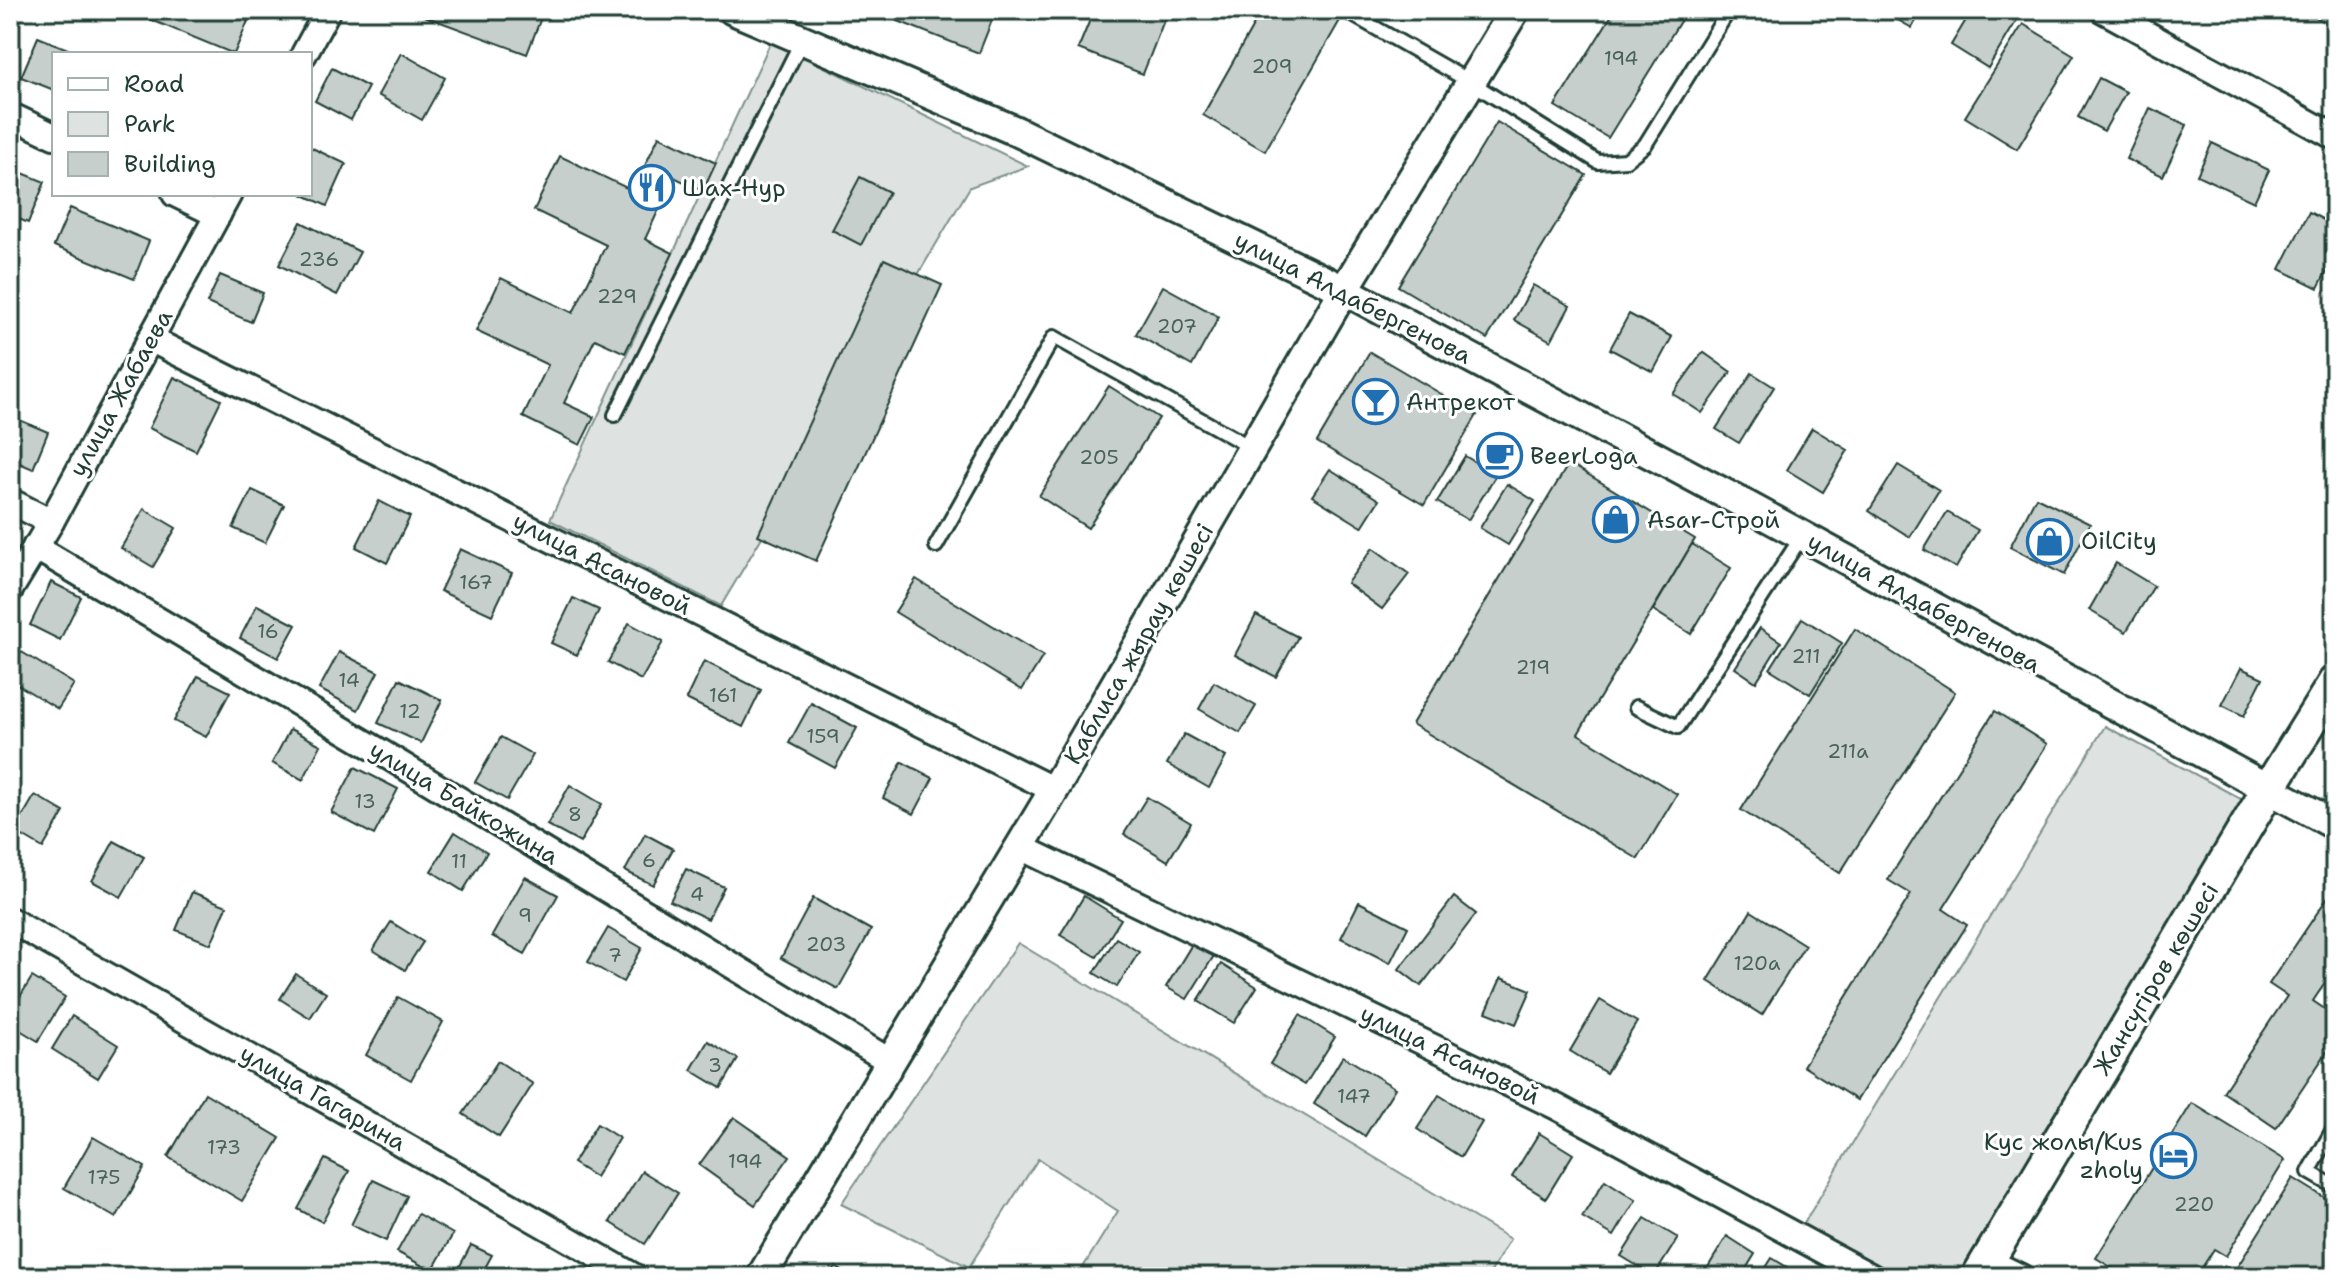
<svg xmlns="http://www.w3.org/2000/svg" width="2345" height="1287" viewBox="0 0 2345 1287" font-family="'Shantell Sans',sans-serif">
	<style>
		.green { fill: #dee3e2; stroke: #7e908b; stroke-width: 2 }
		.building { fill: #c7cfcc; stroke: #1f3d34; stroke-width: 2 }
		.lines { fill: none; stroke-linecap: round; stroke-linejoin: round }
		.service-casing { stroke: #1f3d34; stroke-width: 18 }
		.minor-casing { stroke: #1f3d34; stroke-width: 30 }
		.tertiary-casing { stroke: #1f3d34; stroke-width: 34 }
		.secondary-casing { stroke: #1f3d34; stroke-width: 38 }
		.service { stroke: #fff; stroke-width: 12 }
		.minor { stroke: #fff; stroke-width: 24 }
		.tertiary { stroke: #fff; stroke-width: 28 }
		.secondary { stroke: #fff; stroke-width: 32 }
		.labels { text-anchor: middle; dominant-baseline: central; stroke-width: 6; stroke-linejoin: round; paint-order: stroke }
		.number-label { font-size: 20px; fill: #49625a }
		.poi-label { font-size: 24px; fill: #1f3d34; stroke: #fff; text-anchor: start }
		.street-label { font-size: 24px; fill: #1f3d34; stroke: #fff }
	</style>
	<rect width="100%" height="100%" fill="#fff"/>
	<filter id="ink" filterUnits="userSpaceOnUse"><feTurbulence type="fractalNoise" baseFrequency=".0125" numOctaves="2"/><feDisplacementMap in="SourceGraphic" scale="16" xChannelSelector="R" yChannelSelector="G"/><feConvolveMatrix kernelMatrix="1 2 1 2 8 2 1 2 1" color-interpolation-filters="sRGB"/></filter>
	<g filter="url(#ink)">
		<!-- green -->
		<g class="green">
			<path d="M771 41 1028 166 970 187 721 606 550 520Z"/>
			<path d="M2105 726 2243 800 1957 1277H1899L1801 1228Z"/>
			<path d="M1018 943 1510 1239 1488 1277H1077L1118 1211 1038 1159 969 1267 841 1204Z"/>
		</g>
		<!-- building -->
		<g class="building">
			<path d="M140 10H221L248 21 234 54 139 15Z"/>
			<path d="M408 10H544L527 54Z"/>
			<path d="M870 10H996L979 53Z"/>
			<path d="M1094 10H1168L1143 74 1078 49Z"/>
			<path d="M1262 10H1329L1342 17 1265 151 1203 115Z"/>
			<path d="M1615 10H1687L1608 138 1555 106Z"/>
			<path d="M1880 10H1922L1912 28Z"/>
			<path d="M1972 10H2012L2020 15 1988 68 1951 45Z"/>
			<path d="M2304 10H2335V29Z"/>
			<path d="M2023 24 2074 55 2017 149 1965 117Z"/>
			<path d="M38 37 73 51 72 54H54V90L21 77Z"/>
			<path d="M401 53 445 78 422 120 378 95Z"/>
			<path d="M332 68 368 87 351 120 315 101Z"/>
			<path d="M2099 78 2126 92 2104 131 2078 117Z"/>
			<path d="M2150 108 2187 125 2163 176 2126 159Z"/>
			<path d="M1497 122 1586 175 1487 339 1398 286Z"/>
			<path d="M659 136 716 163 703 191 674 177 645 239 673 253 625 353 595 339 564 403 594 417 580 445 523 417 548 365 476 331 501 278 573 313 606 245 534 210 560 156 633 191Z"/>
			<path d="M2212 143 2269 170 2254 202 2197 175Z"/>
			<path d="M310 147 346 164 327 206 302 194H310Z"/>
			<path d="M10 168 45 182 28 223 10 215Z"/>
			<path d="M860 177 889 192 861 245 832 230Z"/>
			<path d="M70 208 149 241 134 279 54 246Z"/>
			<path d="M2309 212 2335 226V255L2318 288 2280 269Z"/>
			<path d="M301 222 360 252 337 295 279 265Z"/>
			<path d="M884 259 942 285 816 561 758 535Z"/>
			<path d="M220 275 263 293 251 322 207 303Z"/>
			<path d="M1533 285 1570 306 1551 341 1514 320Z"/>
			<path d="M1163 286 1219 317 1192 366 1136 334Z"/>
			<path d="M1629 314 1672 337 1653 372 1610 349Z"/>
			<path d="M1370 352 1477 415 1424 505 1317 442Z"/>
			<path d="M1703 352 1731 372 1702 413 1673 394Z"/>
			<path d="M1752 373 1774 387 1739 443 1716 429Z"/>
			<path d="M174 377 221 400 196 451 149 428Z"/>
			<path d="M1109 386 1159 418 1088 528 1039 496Z"/>
			<path d="M10 416 48 432 33 469 10 459Z"/>
			<path d="M1812 428 1848 450 1823 492 1787 470Z"/>
			<path d="M1465 456 1496 475 1468 520 1437 502Z"/>
			<path d="M1569 463 1695 539 1578 734 1677 794 1638 859 1412 724Z"/>
			<path d="M1898 465 1939 490 1910 537 1869 511Z"/>
			<path d="M1330 469 1379 500 1362 527 1312 496Z"/>
			<path d="M1507 484 1535 501 1508 545 1480 528Z"/>
			<path d="M252 490 284 505 265 543 233 528Z"/>
			<path d="M2036 497 2090 524 2064 575 2010 547Z"/>
			<path d="M379 501 410 517 387 563 356 547Z"/>
			<path d="M144 509 176 528 153 567 121 548Z"/>
			<path d="M1947 512 1978 530 1956 568 1924 550Z"/>
			<path d="M1692 544 1731 568 1691 634 1653 610Z"/>
			<path d="M1373 548 1409 574 1382 609 1347 583Z"/>
			<path d="M460 549 512 573 492 615 440 591Z"/>
			<path d="M2116 563 2154 586 2126 632 2089 610Z"/>
			<path d="M916 579 1043 656 1022 690 895 612Z"/>
			<path d="M51 582 81 597 60 640 30 625Z"/>
			<path d="M573 598 599 610 577 655 551 643Z"/>
			<path d="M257 605 296 625 278 658 240 638Z"/>
			<path d="M1256 615 1298 637 1276 677 1235 655Z"/>
			<path d="M1802 618 1842 643 1810 694 1770 669Z"/>
			<path d="M629 623 663 642 641 680 608 662Z"/>
			<path d="M1760 628 1781 642 1756 682 1735 668Z"/>
			<path d="M1855 629 1955 692 1840 873 1741 810Z"/>
			<path d="M20 651 74 684 58 709 10 680V667Z"/>
			<path d="M339 652 378 672 358 710 319 689Z"/>
			<path d="M704 661 761 690 743 727 686 699Z"/>
			<path d="M2241 668 2263 678 2244 716 2222 705Z"/>
			<path d="M198 676 230 692 206 737 174 721Z"/>
			<path d="M399 679 442 700 421 743 378 723Z"/>
			<path d="M1214 682 1256 706 1240 733 1199 709Z"/>
			<path d="M811 703 857 728 835 768 789 743Z"/>
			<path d="M1995 711 2047 744 1943 909 1967 925 1857 1100 1803 1066 1911 894 1888 880Z"/>
			<path d="M290 729 321 745 303 780 272 763Z"/>
			<path d="M1184 734 1226 757 1209 788 1167 764Z"/>
			<path d="M501 737 533 755 507 800 475 782Z"/>
			<path d="M902 762 933 778 914 814 883 798Z"/>
			<path d="M355 767 398 789 374 835 331 812Z"/>
			<path d="M570 785 602 804 580 843 547 825Z"/>
			<path d="M35 795 64 812 43 848 14 831Z"/>
			<path d="M1147 797 1191 823 1168 861 1124 834Z"/>
			<path d="M455 832 487 852 463 891 431 871Z"/>
			<path d="M645 834 673 849 653 885 625 871Z"/>
			<path d="M114 841 144 857 121 897 92 881Z"/>
			<path d="M686 869 724 887 708 919 670 901Z"/>
			<path d="M525 877 558 895 525 954 492 936Z"/>
			<path d="M2334 888 2335 968 2313 1001 2335 1016V1040L2276 1128 2223 1092 2287 996 2269 984Z"/>
			<path d="M192 892 227 906 211 944 176 930Z"/>
			<path d="M1084 896 1121 919 1097 957 1060 935Z"/>
			<path d="M1454 897 1476 914 1421 986 1399 969Z"/>
			<path d="M813 898 871 930 838 989 781 958Z"/>
			<path d="M1359 902 1408 927 1390 963 1341 938Z"/>
			<path d="M1751 911 1805 945 1762 1015 1708 981Z"/>
			<path d="M391 922 423 942 405 970 373 950Z"/>
			<path d="M608 928 642 948 623 982 588 962Z"/>
			<path d="M1116 938 1139 952 1117 987 1094 973Z"/>
			<path d="M1194 941 1215 954 1187 999 1166 987Z"/>
			<path d="M1221 964 1257 987 1234 1023 1198 1001Z"/>
			<path d="M296 974 326 993 310 1018 280 999Z"/>
			<path d="M32 977 65 997 38 1041 10 1024V1013Z"/>
			<path d="M1501 978 1531 990 1516 1024 1486 1012Z"/>
			<path d="M398 997 443 1022 411 1080 366 1055Z"/>
			<path d="M1600 1000 1637 1022 1606 1073 1570 1051Z"/>
			<path d="M1300 1015 1335 1037 1305 1085 1270 1064Z"/>
			<path d="M72 1016 118 1045 98 1078 52 1049Z"/>
			<path d="M708 1041 738 1059 721 1088 691 1070Z"/>
			<path d="M1343 1056 1395 1088 1365 1136 1314 1104Z"/>
			<path d="M498 1061 533 1084 499 1137 463 1114Z"/>
			<path d="M205 1093 280 1138 242 1201 168 1157Z"/>
			<path d="M1439 1095 1482 1122 1461 1157 1417 1129Z"/>
			<path d="M2192 1103 2285 1160 2226 1256 2214 1249 2196 1277H2122L2124 1275 2096 1258Z"/>
			<path d="M734 1117 790 1156 755 1205 699 1165Z"/>
			<path d="M597 1124 619 1138 595 1177 573 1163Z"/>
			<path d="M1539 1133 1573 1154 1546 1198 1512 1177Z"/>
			<path d="M93 1137 145 1167 116 1218 64 1188Z"/>
			<path d="M325 1159 349 1171 322 1222 298 1209Z"/>
			<path d="M642 1171 678 1193 645 1244 610 1222Z"/>
			<path d="M2293 1178 2335 1204V1277H2231Z"/>
			<path d="M373 1180 407 1196 386 1241 351 1225Z"/>
			<path d="M1605 1180 1636 1200 1614 1236 1582 1217Z"/>
			<path d="M418 1214 453 1234 432 1271 397 1252Z"/>
			<path d="M1645 1218 1678 1238 1654 1276 1621 1256Z"/>
			<path d="M1727 1236 1755 1254 1741 1277H1702Z"/>
			<path d="M471 1245 492 1255 480 1277H454Z"/>
			<path d="M1772 1258 1800 1275 1799 1277H1760Z"/>
			<path d="M836 1267 852 1277H829Z"/>
		</g>
		<g class="lines">
			<defs>
				<g id="service">
					<path d="M1344 10 1472 83 1598 162 1626 160 1645 145 1729 10"/>
					<path d="M615 415 802 40"/>
					<path d="M936 546 1054 337 1252 448"/>
					<path d="M1636 707 1678 727 1802 536"/>
					<path d="M2335 1126 2309 1172 2335 1187"/>
				</g>
				<g id="minor">
					<path d="M2103 10 2335 137"/>
					<path d="M304 54 328 10"/>
					<path d="M10 115 54 136"/>
					<path d="M175 194 218 215"/>
					<path d="M150 339 1054 790"/>
					<path d="M10 501 51 522"/>
					<path d="M35 547 374 748 891 1062"/>
					<path d="M10 590 51 522 229 194"/>
					<path d="M1020 847 1557 1107 1872 1277"/>
					<path d="M10 920 635 1277"/>
					<path d="M1988 1261 2021 1277"/>
				</g>
				<g id="tertiary">
					<path d="M733 10 1016 131 1344 290 1731 497 2335 825"/>
					<path d="M761 1277 1054 790 1344 290 1515 10"/>
				</g>
				<path id="secondary" d="M1978 1277 2268 790 2335 682"/>
			</defs>
			<!-- service casing -->
			<use href="#service" class="service-casing"/>
			<!-- minor casing -->
			<use href="#minor" class="minor-casing"/>
			<!-- tertiary casing -->
			<use href="#tertiary" class="tertiary-casing"/>
			<!-- secondary casing -->
			<use href="#secondary" class="secondary-casing"/>
			<!-- service -->
			<use href="#service" class="service"/>
			<!-- minor -->
			<use href="#minor" class="minor"/>
			<!-- tertiary -->
			<use href="#tertiary" class="tertiary"/>
			<!-- secondary -->
			<use href="#secondary" class="secondary"/>
		</g>
	</g>
	<!-- icons -->
	<defs>
		<symbol id="restaurant-ring" viewBox="-11 -11 22 22"><circle r="9.5" fill="#fff" stroke="#1f6fb2" stroke-width="1.5"/><path d="M-5-6h1v4h1v-4h1v4h1v-4h1v5L-1.5 .5V6h-2V.5L-5-1ZM5-6V6H3V1.5H1.5Q1.5-4 5-6Z" fill="#1f6fb2"/></symbol>
		<symbol id="bar-ring" viewBox="-11 -11 22 22"><circle r="9.5" fill="#fff" stroke="#1f6fb2" stroke-width="1.5"/><path d="M-6-5H6L.8 .8V4.5H3.5V6h-7V4.5H-.8V.8Z" fill="#1f6fb2"/></symbol>
		<symbol id="cafe-ring" viewBox="-11 -11 22 22"><circle r="9.5" fill="#fff" stroke="#1f6fb2" stroke-width="1.5"/><path d="M-5.5-4.5H6V0H3Q3 3.5 0 3.5H-2.5Q-5.5 3.5-5.5 0ZM3-3.2v2h1.7v-2ZM-6 4.5H4V6H-6Z" fill="#1f6fb2"/></symbol>
		<symbol id="shop-ring" viewBox="-11 -11 22 22"><circle r="9.5" fill="#fff" stroke="#1f6fb2" stroke-width="1.5"/><path d="M-5-2.5h2.3a2.7 3.5 0 0 1 5.4 0H5L5.5 6h-11ZM-1.5-2.5h3a1.5 2.3 0 0 0-3 0Z" fill="#1f6fb2"/></symbol>
		<symbol id="hotel-ring" viewBox="-11 -11 22 22"><circle r="9.5" fill="#fff" stroke="#1f6fb2" stroke-width="1.5"/><path d="M-6-4.5h1.5V1H6V5H4.5V3h-9V5H-6ZM-4 0a1.8 1.8 0 1 1 3.6 0ZM.5 0V-2.5h3Q6-2.5 6 0Z" fill="#1f6fb2"/></symbol>
	</defs>
	<g fill-rule="evenodd">
		<use href="#restaurant-ring" x="626" y="162" width="51" height="51"/>
		<use href="#bar-ring" x="1350" y="376" width="51" height="51"/>
		<use href="#cafe-ring" x="1474" y="430" width="51" height="51"/>
		<use href="#shop-ring" x="1590" y="494" width="51" height="51"/>
		<use href="#shop-ring" x="2024" y="516" width="51" height="51"/>
		<use href="#hotel-ring" x="2148" y="1130" width="51" height="51"/>
	</g>
	<g class="labels">
		<!-- number labels -->
		<g class="number-label">
			<text x="1621" y="58">194</text>
			<text x="1272" y="66">209</text>
			<text x="319" y="259">236</text>
			<text x="617" y="296">229</text>
			<text x="1177" y="326">207</text>
			<text x="1099" y="457">205</text>
			<text x="476" y="582">167</text>
			<text x="268" y="631">16</text>
			<text x="1806" y="656">211</text>
			<text x="1533" y="667">219</text>
			<text x="349" y="680">14</text>
			<text x="723" y="695">161</text>
			<text x="410" y="711">12</text>
			<text x="823" y="736">159</text>
			<text x="1848" y="751">211а</text>
			<text x="365" y="801">13</text>
			<text x="575" y="814">8</text>
			<text x="649" y="860">6</text>
			<text x="459" y="861">11</text>
			<text x="697" y="894">4</text>
			<text x="525" y="915">9</text>
			<text x="826" y="944">203</text>
			<text x="615" y="955">7</text>
			<text x="1757" y="963">120а</text>
			<text x="715" y="1065">3</text>
			<text x="1354" y="1096">147</text>
			<text x="224" y="1147">173</text>
			<text x="745" y="1161">194</text>
			<text x="104" y="1177">175</text>
			<text x="2194" y="1204">220</text>
		</g>
		<!-- poi labels -->
		<g class="poi-label">
			<text x="682" y="188">Шах-Нур</text>
			<text x="1406" y="402">Антрекот</text>
			<text x="1530" y="456">BeerLoga</text>
			<text x="1647" y="520">Asar-Строй</text>
			<text x="2081" y="541">OilCity</text>
			<text x="2143" y="1142" text-anchor="end">Кус жолы/Kus<tspan x="2143" dy="28">zholy</tspan></text>
		</g>
		<!-- street labels -->
		<g class="street-label">
			<text transform="translate(1353 298) rotate(27)">улица Алдабергенова</text>
			<text transform="translate(121 393) rotate(-61)">улица Жабаева</text>
			<text transform="translate(602 564) rotate(27)">улица Асановой</text>
			<text transform="translate(1924 603) rotate(29)">улица Алдабергенова</text>
			<text transform="translate(1139 644) rotate(-60)">Қаблиса жырау көшесі</text>
			<text transform="translate(464 803) rotate(31)">улица Байкожина</text>
			<text transform="translate(2156 979) rotate(-59)">Жансүгіров көшесі</text>
			<text transform="translate(1450 1055) rotate(26)">улица Асановой</text>
			<text transform="translate(323 1098) rotate(30)">улица Гагарина</text>
		</g>
	</g>
	<!-- margin -->
	<rect width="2345" height="1287" fill="none" stroke="#fff" stroke-width="40"/>
	<rect x="20" y="20" width="2305" height="1247" fill="none" stroke="#1f3d34" stroke-width="3" filter="url(#ink)"/>
	<!-- legend -->
	<rect x="52" y="52" width="260" height="144" fill="#ffffff" stroke="#a5b1ae" stroke-width="2"/>
	<rect x="68" y="78" width="40" height="12" fill="#ffffff" stroke="#a5b1ae" stroke-width="2"/>
	<text x="124" y="92" font-size="24" fill="#1f3d34">Road</text>
	<rect x="68" y="112" width="40" height="24" fill="#dee3e2" stroke="#a5b1ae" stroke-width="2"/>
	<text x="124" y="132" font-size="24" fill="#1f3d34">Park</text>
	<rect x="68" y="152" width="40" height="24" fill="#c7cfcc" stroke="#a5b1ae" stroke-width="2"/>
	<text x="124" y="172" font-size="24" fill="#1f3d34">Building</text>
</svg>
